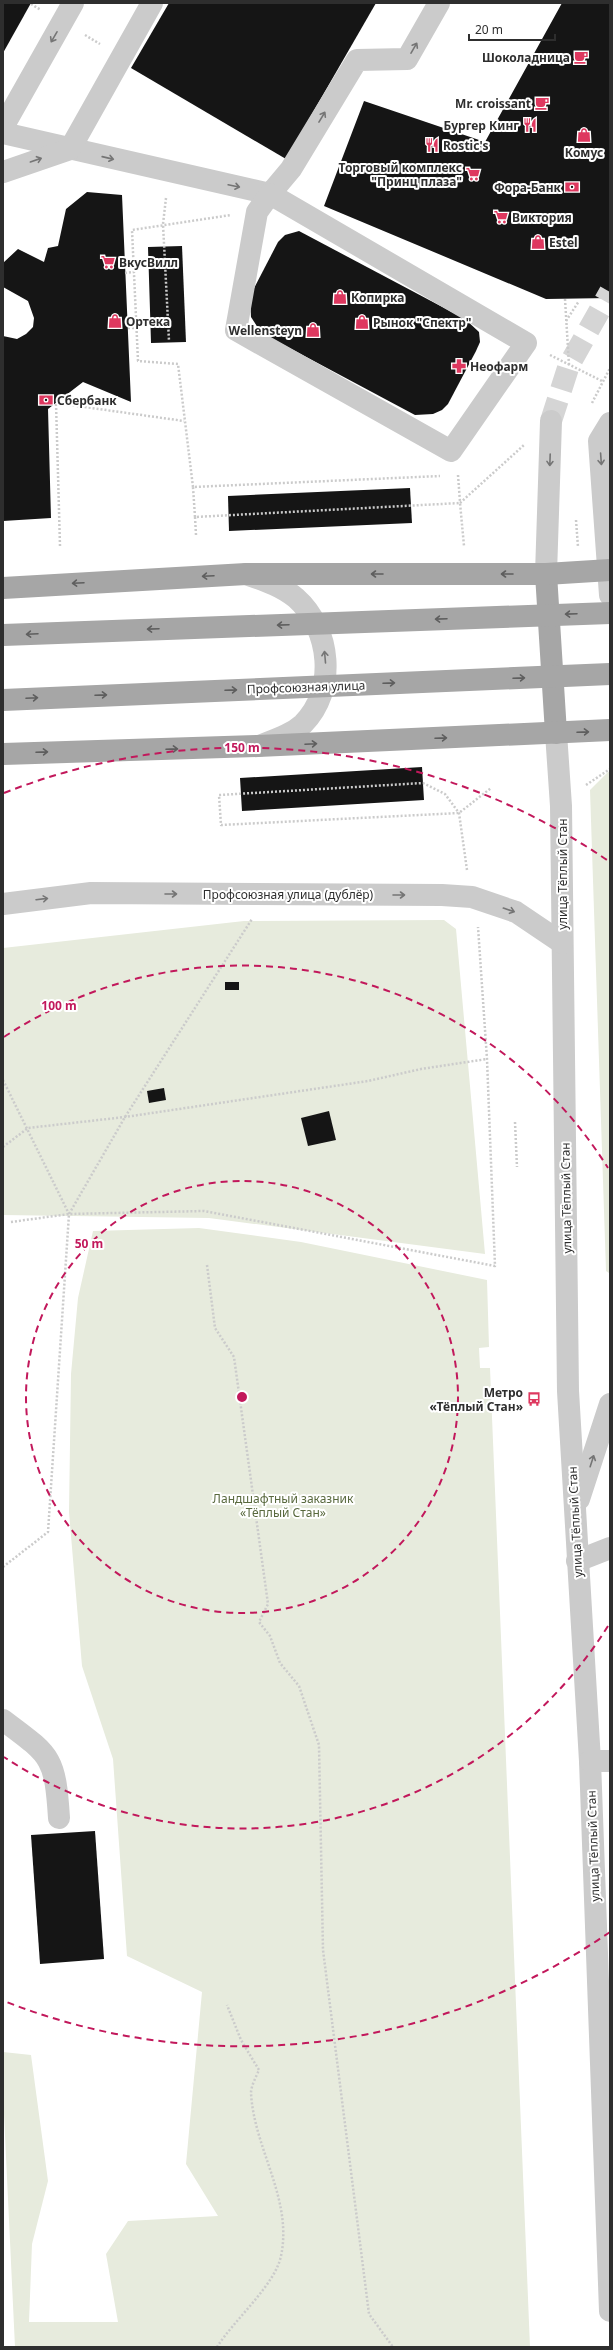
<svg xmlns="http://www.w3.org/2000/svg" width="613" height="2350" viewBox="0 0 613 2350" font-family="'Noto Sans',sans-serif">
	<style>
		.green { fill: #e7ebdd }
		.building { fill: #151515 }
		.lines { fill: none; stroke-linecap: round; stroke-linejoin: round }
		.minor-tunnel { stroke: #d5d5d5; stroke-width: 22; stroke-dasharray: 22 11; stroke-linecap: butt }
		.path { stroke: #cbcbcb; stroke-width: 2.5; stroke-dasharray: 2 2; stroke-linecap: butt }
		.minor { stroke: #cbcbcb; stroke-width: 22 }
		.major { stroke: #a6a6a6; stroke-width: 22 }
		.oneway { stroke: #757575 }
		.oneway2 { stroke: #5e5e5e }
		.ring { fill: none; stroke: #c2185b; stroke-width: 2; stroke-dasharray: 7 5 }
		.labels { text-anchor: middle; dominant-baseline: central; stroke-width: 4; stroke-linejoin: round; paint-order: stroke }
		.poi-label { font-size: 12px; font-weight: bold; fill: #2e2e2e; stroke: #fff; text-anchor: start }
		.street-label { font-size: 12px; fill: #2e2e2e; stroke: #fff }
		.park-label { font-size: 12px; fill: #58683d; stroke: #fff }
		.centre { fill: #c2185b; stroke: #fff; stroke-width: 2 }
		.ring-label { font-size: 12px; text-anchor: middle; font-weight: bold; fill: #c2185b; stroke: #fff; stroke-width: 4; stroke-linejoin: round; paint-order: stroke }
	</style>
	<rect width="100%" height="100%" fill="#fff"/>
	<!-- green -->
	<g class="green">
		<path d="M608 772H610L609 1273 606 1271 590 790Z"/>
		<path d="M444 920 456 929 485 1254 209 1218 3 1215V948L244 921Z"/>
		<path d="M199 1228 301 1242 487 1280 489 1347 479 1348 480 1368H490L530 2347H15L3 2093V2052L31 2055 48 2181 32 2244 29 2322H118L106 2254 128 2221 218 2216 186 2164 202 1992 127 1956 113 1759 82 1666 69 1512 71 1374 78 1298 93 1231Z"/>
	</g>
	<!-- building -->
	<g class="building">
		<path d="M3 3H31L3 53Z"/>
		<path d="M169 3H376L286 159 131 68Z"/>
		<path d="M562 3H610V298L546 299 324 206 364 101 485 142Z"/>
		<path d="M87 192 122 195 131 402 83 382 48 409 51 518 3 521V336L17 339 26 334 33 327 34 318 28 301 3 287V263L18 249 44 262 48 248 58 246 66 209Z"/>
		<path d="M299 231 465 319 479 332 480 342 476 351 448 404 442 410 433 414 415 415 267 336 258 328 251 317 250 296 278 242 285 235Z"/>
		<path d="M182 246 186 342 151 343 148 247Z"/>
		<path d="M410 488 412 523 229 531 228 496Z"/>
		<path d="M422 767 424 800 242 811 240 778Z"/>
		<rect x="225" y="982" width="14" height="8"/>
		<path d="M164 1088 166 1100 149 1103 147 1091Z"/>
		<path d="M329 1111 336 1140 308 1146 301 1118Z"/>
		<path d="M95 1831 104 1959 40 1964 31 1835Z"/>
	</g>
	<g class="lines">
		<!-- minor-tunnel -->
		<path class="minor-tunnel" d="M551 421 569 365 610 292"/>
		<!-- path -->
		<g class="path">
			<path d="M31 4 41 10"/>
			<path d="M85 35 100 44"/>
			<path d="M166 198 163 224 169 341"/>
			<path d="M125 273 134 272"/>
			<path d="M565 299 569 365"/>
			<path d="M566 321 579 301"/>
			<path d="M128 328H137"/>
			<path d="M550 355 602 381"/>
			<path d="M592 403 610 368"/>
			<path d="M458 475 460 502"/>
			<path d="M193 487 178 364 138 361 132 230 231 215"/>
			<path d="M460 503 524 445"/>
			<path d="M195 517 193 487 440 476"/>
			<path d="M576 520 578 547"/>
			<path d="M196 535 195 517 460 503 464 546"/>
			<path d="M60 546 56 403 184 421"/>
			<path d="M586 785 610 769"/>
			<path d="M467 870 459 813 445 794 423 783 219 795 221 825 459 813 491 788"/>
			<path d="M3 1080 69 1214"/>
			<path d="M515 1122 517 1167"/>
			<path d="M3 1147 28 1128 125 1117 368 1081 421 1069 487 1059"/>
			<path d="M11 1222 69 1214 204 1211 495 1266 487 1059 478 927"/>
			<path d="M207 1265 215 1328 234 1357 268 1604 259 1622 270 1636 280 1663 299 1686 319 1745 323 1950 369 2314 393 2347"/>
			<path d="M3 1567 48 1532 69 1214 125 1117 252 919"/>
			<path d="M217 2347C234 2320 275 2285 281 2256 293 2199 254 2149 251 2093 251 2086 256 2077 259 2070L241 2040 227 2005"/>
		</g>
		<!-- minor -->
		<g class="minor">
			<path d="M3 127 73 3"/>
			<path d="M3 133 270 194 291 169 357 60 407 59 439 3"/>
			<path d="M3 172 70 149 152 3"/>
			<path d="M270 194 526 343 451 451 236 330 257 212Z"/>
			<path d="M610 423 599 441 610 595"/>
			<path d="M246 574C263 580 282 586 296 598 331 629 337 690 303 724 291 735 274 740 259 746"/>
			<path d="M546 574 551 421"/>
			<path d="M556 733 561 806 568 1391 590 1761 610 2311"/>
			<path d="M3 904 91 893 442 895 472 897 516 912 562 943"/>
			<path d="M579 1499 610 1404"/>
			<path d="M577 1561 610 1548"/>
			<path d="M3 1720C51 1756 55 1756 59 1818"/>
			<path d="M590 1761H610"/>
		</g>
		<!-- major -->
		<g class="major">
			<path d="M546 574 556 733"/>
			<path d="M3 588 246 574H546L610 570"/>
			<path d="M3 635 610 613"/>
			<path d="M3 700 610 674"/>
			<path d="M3 754 258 746 610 730"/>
		</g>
	</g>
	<!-- one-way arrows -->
	<defs><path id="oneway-shaft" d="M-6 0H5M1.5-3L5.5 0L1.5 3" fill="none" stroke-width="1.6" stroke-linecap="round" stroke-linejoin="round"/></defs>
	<g class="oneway">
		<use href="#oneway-shaft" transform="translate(54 37) rotate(120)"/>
		<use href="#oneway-shaft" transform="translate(414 48) rotate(-60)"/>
		<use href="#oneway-shaft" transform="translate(322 117) rotate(-59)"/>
		<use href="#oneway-shaft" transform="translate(108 158) rotate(13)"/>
		<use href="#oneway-shaft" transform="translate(36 160) rotate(-19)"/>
		<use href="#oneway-shaft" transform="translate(234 186) rotate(12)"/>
		<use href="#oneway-shaft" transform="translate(601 459) rotate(86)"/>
		<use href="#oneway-shaft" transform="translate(550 460) rotate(92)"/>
		<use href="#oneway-shaft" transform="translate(325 657) rotate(-95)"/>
		<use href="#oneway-shaft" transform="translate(171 894)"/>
		<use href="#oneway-shaft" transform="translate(399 895)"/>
		<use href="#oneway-shaft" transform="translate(42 899) rotate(-7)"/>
		<use href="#oneway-shaft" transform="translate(509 910) rotate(19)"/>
		<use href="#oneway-shaft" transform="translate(592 1461) rotate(-72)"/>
	</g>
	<g class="oneway2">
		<use href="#oneway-shaft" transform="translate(377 574) rotate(180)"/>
		<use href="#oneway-shaft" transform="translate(507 574) rotate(180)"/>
		<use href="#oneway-shaft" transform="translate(208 576) rotate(177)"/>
		<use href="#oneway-shaft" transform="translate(78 583) rotate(177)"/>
		<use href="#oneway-shaft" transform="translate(571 614) rotate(178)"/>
		<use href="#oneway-shaft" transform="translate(441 619) rotate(178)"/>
		<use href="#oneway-shaft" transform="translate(283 625) rotate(178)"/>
		<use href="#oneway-shaft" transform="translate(153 629) rotate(178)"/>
		<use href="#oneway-shaft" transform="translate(32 634) rotate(177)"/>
		<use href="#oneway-shaft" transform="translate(519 678) rotate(-2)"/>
		<use href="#oneway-shaft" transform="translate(389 683) rotate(-2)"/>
		<use href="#oneway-shaft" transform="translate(231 690) rotate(-2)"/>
		<use href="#oneway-shaft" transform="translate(101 695) rotate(-2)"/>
		<use href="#oneway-shaft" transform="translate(32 698) rotate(-3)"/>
		<use href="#oneway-shaft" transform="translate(583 732) rotate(-2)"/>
		<use href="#oneway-shaft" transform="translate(441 738) rotate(-2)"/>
		<use href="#oneway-shaft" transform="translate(311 744) rotate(-3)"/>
		<use href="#oneway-shaft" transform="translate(172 749) rotate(-2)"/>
		<use href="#oneway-shaft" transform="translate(42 752) rotate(-2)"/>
	</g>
	<!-- distance rings -->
	<g class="ring">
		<circle cx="242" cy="1397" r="216"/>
		<path d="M608 1626A432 432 0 0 1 4 1757M4 1037A432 432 0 0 1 608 1168"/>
		<path d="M610 1932A649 649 0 0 1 4 2001M4 793A649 649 0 0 1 610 862"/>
	</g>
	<!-- icons -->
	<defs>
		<symbol id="cafe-bare" viewBox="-9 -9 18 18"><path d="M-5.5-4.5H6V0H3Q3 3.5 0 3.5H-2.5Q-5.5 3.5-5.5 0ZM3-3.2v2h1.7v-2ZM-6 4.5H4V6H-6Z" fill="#de385f" stroke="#fff" stroke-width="2.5" paint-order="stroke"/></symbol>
		<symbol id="restaurant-bare" viewBox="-9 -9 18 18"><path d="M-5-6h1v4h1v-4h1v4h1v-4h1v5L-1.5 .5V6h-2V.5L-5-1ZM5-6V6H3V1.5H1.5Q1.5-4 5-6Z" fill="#de385f" stroke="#fff" stroke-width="2.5" paint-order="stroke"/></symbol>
		<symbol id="shop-bare" viewBox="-9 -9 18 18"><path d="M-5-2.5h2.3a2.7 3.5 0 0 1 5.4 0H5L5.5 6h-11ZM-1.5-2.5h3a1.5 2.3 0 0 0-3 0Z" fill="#de385f" stroke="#fff" stroke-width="2.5" paint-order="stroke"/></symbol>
		<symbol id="supermarket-bare" viewBox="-9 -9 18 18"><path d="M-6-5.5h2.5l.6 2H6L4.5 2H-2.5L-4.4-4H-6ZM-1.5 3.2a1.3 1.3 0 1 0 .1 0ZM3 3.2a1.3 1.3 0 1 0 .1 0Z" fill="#de385f" stroke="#fff" stroke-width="2.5" paint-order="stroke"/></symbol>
		<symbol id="bank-bare" viewBox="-9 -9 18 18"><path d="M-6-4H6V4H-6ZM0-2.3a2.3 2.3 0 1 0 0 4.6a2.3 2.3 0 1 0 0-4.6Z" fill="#de385f" stroke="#fff" stroke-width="2.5" paint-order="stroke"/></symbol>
		<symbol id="pharmacy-bare" viewBox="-9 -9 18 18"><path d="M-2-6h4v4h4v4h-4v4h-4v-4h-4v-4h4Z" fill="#de385f" stroke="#fff" stroke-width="2.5" paint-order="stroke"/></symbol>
		<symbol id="bus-bare" viewBox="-9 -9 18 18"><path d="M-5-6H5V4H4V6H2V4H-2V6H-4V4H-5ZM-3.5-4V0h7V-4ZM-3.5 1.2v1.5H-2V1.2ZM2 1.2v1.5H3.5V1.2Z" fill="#de385f" stroke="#fff" stroke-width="2.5" paint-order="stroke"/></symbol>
	</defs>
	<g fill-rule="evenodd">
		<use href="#cafe-bare" x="571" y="47" width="20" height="20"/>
		<use href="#cafe-bare" x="532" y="93" width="20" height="20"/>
		<use href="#restaurant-bare" x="520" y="115" width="20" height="20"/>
		<use href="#shop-bare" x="574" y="125" width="20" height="20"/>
		<use href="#restaurant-bare" x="422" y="135" width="20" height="20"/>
		<use href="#supermarket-bare" x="463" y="164" width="20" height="20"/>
		<use href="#bank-bare" x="562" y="177" width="20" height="20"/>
		<use href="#supermarket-bare" x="491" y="207" width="20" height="20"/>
		<use href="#shop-bare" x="528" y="232" width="20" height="20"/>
		<use href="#supermarket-bare" x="98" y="252" width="20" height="20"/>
		<use href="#shop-bare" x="330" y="287" width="20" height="20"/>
		<use href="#shop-bare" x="105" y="311" width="20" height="20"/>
		<use href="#shop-bare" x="352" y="312" width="20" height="20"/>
		<use href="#shop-bare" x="303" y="320" width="20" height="20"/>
		<use href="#pharmacy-bare" x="449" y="356" width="20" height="20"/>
		<use href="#bank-bare" x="36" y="390" width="20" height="20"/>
		<use href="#bus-bare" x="524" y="1389" width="20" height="20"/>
	</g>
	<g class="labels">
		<!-- poi labels -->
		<g class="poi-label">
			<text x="570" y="57" text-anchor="end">Шоколадница</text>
			<text x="531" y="103" text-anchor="end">Mr. croissant</text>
			<text x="519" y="125" text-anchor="end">Бургер Кинг</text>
			<text x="443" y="145">Rostic's</text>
			<text x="584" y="152" text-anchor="middle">Комус</text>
			<text x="462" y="167" text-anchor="end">Торговый комплекс<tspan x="462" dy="14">"Принц плаза"</tspan></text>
			<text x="561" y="187" text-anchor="end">Фора-Банк</text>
			<text x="512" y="217">Виктория</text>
			<text x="549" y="242">Estel</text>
			<text x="119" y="262">ВкусВилл</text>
			<text x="351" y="297">Копирка</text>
			<text x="126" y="321">Ортека</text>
			<text x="373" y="322">Рынок "Спектр"</text>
			<text x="302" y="330" text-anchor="end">Wellensteyn</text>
			<text x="470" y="366">Неофарм</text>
			<text x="57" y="400">Сбербанк</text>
			<text x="523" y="1392" text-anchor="end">Метро<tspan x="523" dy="14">«Тёплый Стан»</tspan></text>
		</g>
		<!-- street labels -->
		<g class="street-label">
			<text transform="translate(306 687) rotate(-2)">Профсоюзная улица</text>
			<text transform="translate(562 874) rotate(-90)">улица Тёплый Стан</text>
			<text x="288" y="894">Профсоюзная улица (дублёр)</text>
			<text transform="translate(566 1198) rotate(-91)">улица Тёплый Стан</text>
			<text transform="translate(575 1522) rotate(-93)">улица Тёплый Стан</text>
			<text transform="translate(593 1846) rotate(-92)">улица Тёплый Стан</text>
		</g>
		<!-- park labels -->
		<g class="park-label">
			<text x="283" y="1498">Ландшафтный заказник<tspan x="283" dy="14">«Тёплый Стан»</tspan></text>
		</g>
	</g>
	<circle cx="242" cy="1397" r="6" class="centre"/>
	<g class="ring-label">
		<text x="242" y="752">150 m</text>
		<text x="59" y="1010">100 m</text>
		<text x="89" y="1248">50 m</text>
	</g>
	<!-- border -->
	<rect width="613" height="2350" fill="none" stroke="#2e2e2e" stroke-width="8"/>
	<!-- scale -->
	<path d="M469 34v6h86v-6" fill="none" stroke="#2e2e2e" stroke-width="2"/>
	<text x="475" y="34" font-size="12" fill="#2e2e2e" stroke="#ffffff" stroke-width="3" paint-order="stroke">20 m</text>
</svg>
